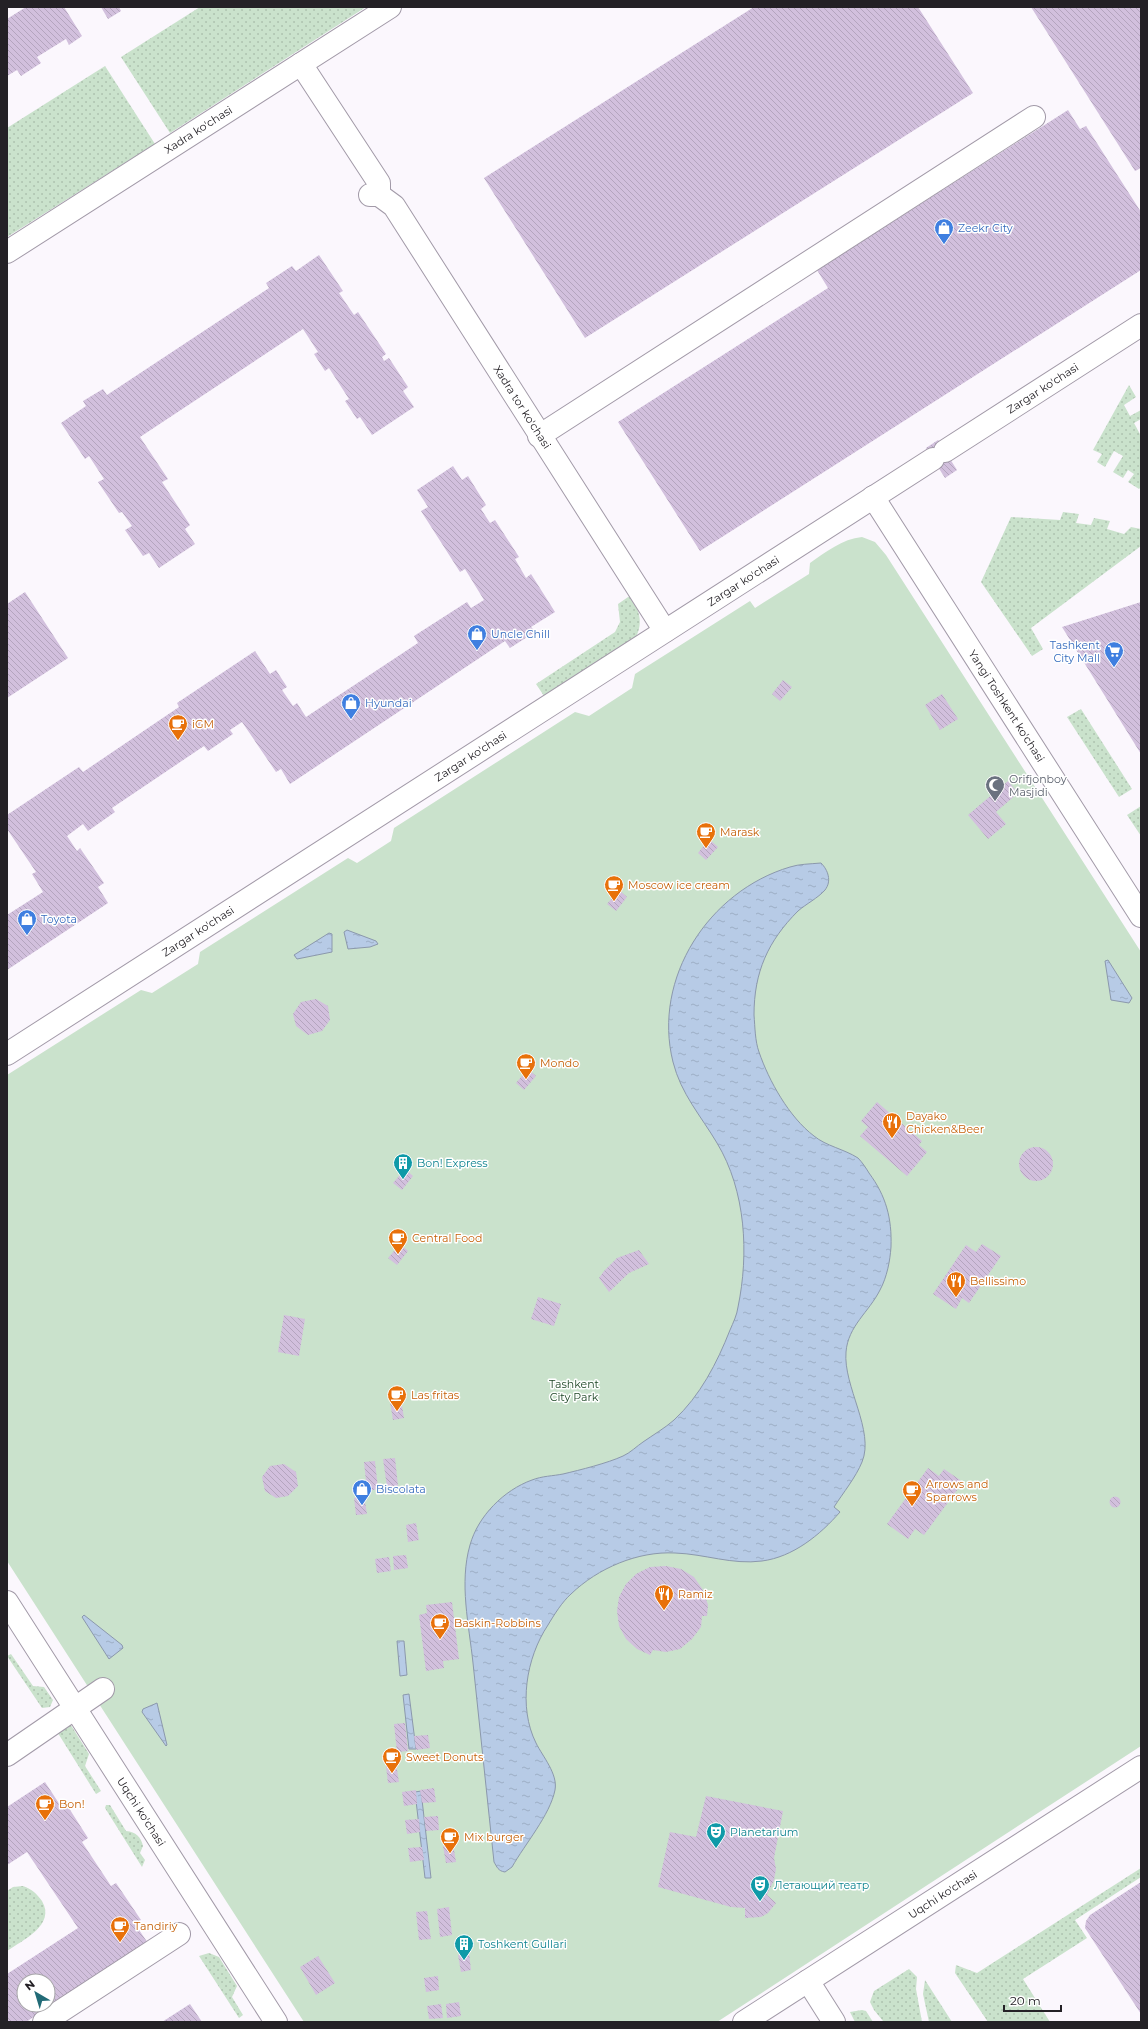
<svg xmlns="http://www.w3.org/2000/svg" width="1148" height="2029" viewBox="0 0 1148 2029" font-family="Montserrat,sans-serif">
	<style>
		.grass { fill: url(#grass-dots) }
		.park { fill: #cae2cc }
		.water { fill: url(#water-ripples); stroke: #8b98ac }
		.building { fill: url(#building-back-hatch); fill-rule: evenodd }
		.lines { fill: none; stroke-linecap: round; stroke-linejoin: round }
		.street-casing { stroke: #a29aa8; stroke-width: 24 }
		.street { stroke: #fff; stroke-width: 22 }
		.labels { text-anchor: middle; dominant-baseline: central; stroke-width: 3; stroke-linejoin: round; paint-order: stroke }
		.street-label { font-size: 11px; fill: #242126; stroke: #fff }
		.shop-label { font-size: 11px; fill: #366cbe; stroke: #fff; text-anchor: start }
		.food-label { font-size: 11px; fill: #c56008; stroke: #fff; text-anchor: start }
		.worship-label { font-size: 11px; fill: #5b616d; stroke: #fff; text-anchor: start }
		.culture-label { font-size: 11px; fill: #0d838f; stroke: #fff; text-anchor: start }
		.park-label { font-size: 11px; fill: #1c4524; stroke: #fff }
	</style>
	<defs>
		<pattern id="grass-dots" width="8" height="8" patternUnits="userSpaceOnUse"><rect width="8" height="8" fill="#cae2cc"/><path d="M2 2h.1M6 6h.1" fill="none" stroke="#adc2af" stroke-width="1.8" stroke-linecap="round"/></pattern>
		<pattern id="water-ripples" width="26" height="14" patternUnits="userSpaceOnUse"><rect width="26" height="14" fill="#b7cbe6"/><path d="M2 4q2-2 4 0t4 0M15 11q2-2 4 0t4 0" fill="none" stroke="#9daec5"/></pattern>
		<pattern id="building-back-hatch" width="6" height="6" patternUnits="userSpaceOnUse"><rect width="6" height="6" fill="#d2c0dd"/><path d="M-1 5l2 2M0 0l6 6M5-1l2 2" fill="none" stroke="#b4a5be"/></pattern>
	</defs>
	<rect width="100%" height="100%" fill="#fbf7fd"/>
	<!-- grass -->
	<g class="grass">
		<path d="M200 7H366L170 133 121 57Z"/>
		<path d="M105 66 155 144 7 237V128Z"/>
		<path d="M1129 385 1136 397 1124 405 1130 416 1141 410V419L1134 423 1141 436V487L1139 489 1128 482 1134 474 1128 470 1123 478 1113 472 1123 456 1114 451 1105 467 1097 462 1102 454 1093 450Z"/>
		<path d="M1063 512 1079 514 1076 523 1091 525 1094 518 1110 521 1107 529 1124 534 1131 527 1141 529V546L1031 628 1043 649 1032 656 981 582 1011 517 1060 520Z"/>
		<path d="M631 595C638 609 644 621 636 637L544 696 536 684 615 632 620 622 618 604Z"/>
		<path d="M1081 709 1132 789 1119 797 1067 717Z"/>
		<path d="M1141 806V836L1127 815Z"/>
		<path d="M11 1654 33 1686 44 1687 53 1700 50 1707 42 1708 7 1656Z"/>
		<path d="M69 1722 89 1754 85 1766 101 1791 96 1794 56 1730Z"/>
		<path d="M106 1805H110L126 1831C136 1832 141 1837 143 1846L140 1853 145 1860 142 1867 105 1808Z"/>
		<path d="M1141 1868V1877L1075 1920 1087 1938 1023 1979 1050 2022H988L955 1973 956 1965 977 1973Z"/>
		<path d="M23 1886C32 1889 37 1894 42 1901 56 1925 23 1940 7 1951V1891L13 1887Z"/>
		<path d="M209 1953 219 1957 237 1986 232 1997 243 2015 239 2018 199 1956Z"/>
		<path d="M909 1969 917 1977 916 1989 922 2022 883 2021 874 2010 870 2002 874 1991Z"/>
		<path d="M925 1980 952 2022H929L923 1994Z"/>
		<path d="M862 2010 866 2011 873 2022H855L850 2012Z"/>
	</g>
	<!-- park -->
	<path class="park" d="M862 537 875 542 886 555 1141 952V1746L717 2022H304L7 1561V1075L141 990 152 993 198 964 200 952 348 858 357 863 391 841 394 828 575 712 589 716 632 688 635 674 750 601 755 608 809 574 810 563C826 552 842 539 862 537Z"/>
	<!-- water -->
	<g class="water">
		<path d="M821 863C828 870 832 881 825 890 818 898 806 904 798 911 768 941 754 972 754 1015 755 1027 755 1041 759 1052 769 1081 789 1117 814 1136 826 1146 844 1149 858 1158 862 1162 866 1168 869 1173 886 1196 892 1218 891 1247 890 1261 887 1277 880 1290 869 1312 848 1326 846 1352 843 1386 875 1431 862 1462 856 1477 843 1493 834 1507L840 1512C820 1535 793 1557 762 1561 732 1565 705 1554 675 1553 638 1551 598 1568 571 1594 562 1602 554 1615 548 1625 526 1658 518 1707 536 1743 543 1757 558 1774 555 1790 550 1815 525 1844 512 1867L505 1872C498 1871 497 1867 494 1862 487 1796 480 1729 473 1663 469 1625 459 1583 470 1545 478 1516 504 1490 532 1480 542 1476 553 1476 563 1474 580 1470 608 1463 623 1456 630 1453 637 1446 643 1442 653 1435 665 1428 674 1420 700 1396 717 1363 730 1330 733 1323 737 1315 738 1307 749 1254 746 1191 717 1143 701 1116 681 1094 673 1062 652 978 709 891 790 867 799 864 810 864 821 863Z"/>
		<path d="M347 930 376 941 378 944 370 947 348 949 344 932Z"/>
		<path d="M329 933 332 934V952L297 959 294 955Z"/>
		<path d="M1108 960 1132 998 1129 1003 1111 1000 1105 961Z"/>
		<path d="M84 1615 122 1645 123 1648 109 1659 82 1617Z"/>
		<path d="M397 1641H404L407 1675 400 1676Z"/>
		<path d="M409 1694 416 1749H409L403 1695Z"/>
		<path d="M157 1703 167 1745 166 1746 142 1712 143 1709Z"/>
		<path d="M421 1791 431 1878H425L415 1792Z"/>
	</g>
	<!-- building -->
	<g class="building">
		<path d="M26 7H64L82 36 69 45 66 39 37 57 41 63 21 76 17 70 7 76V19Z"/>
		<path d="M101 7H119L121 11 108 19Z"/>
		<path d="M754 7H918L973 93 585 338 484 178Z"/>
		<path d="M1031 7H1141V168L1135 171Z"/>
		<path d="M1068 110 1080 129 1086 126 1141 212V270L700 551 618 422 828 288 817 270Z"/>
		<path d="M319 255 343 291 339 293 354 315 358 312 386 354 382 357 384 361 389 358 408 387 403 391 414 407 372 435 360 417 357 419 345 401 349 399 329 368 325 371 314 354 318 352 303 329 140 437 168 479 162 482 190 525 185 529 195 544 159 568 149 553 143 556 125 530 132 526 122 512 119 513 98 482 104 479 89 456 85 459 61 423 86 406 83 401 103 389 107 395 269 288 266 283 292 266 296 271Z"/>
		<path d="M938 440 957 470 945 478 926 448Z"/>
		<path d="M453 466 462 480 468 476 486 505 481 509 490 523 495 520 519 557 515 559 526 578 531 574 555 612 531 627 535 632 510 648 505 641 290 784 281 769 276 772 242 722 230 730 233 734 208 751 204 746 112 808 115 812 88 831 83 824 67 836 77 851 80 848 104 883 98 887 108 903 7 970V915L43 892 32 874 36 872 7 829V815L79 767 83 772 179 707 177 703 255 651 270 674 276 670 287 687 282 690 293 706 297 703 306 717 418 643 414 636 467 602 471 608 484 600 465 569 460 572 421 511 428 507 417 490Z"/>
		<path d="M25 592 68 658 7 698V604Z"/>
		<path d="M1141 602V754L1062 627Z"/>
		<path d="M783 680 792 687 780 701 772 694Z"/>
		<path d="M942 694 958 719 940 730 925 705Z"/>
		<path d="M1008 781 1018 793 996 812 1006 824 988 839 968 815Z"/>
		<path d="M709 839 718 847 706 860 698 853Z"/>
		<path d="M619 890 627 897 616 911 607 904Z"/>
		<path d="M316 999 328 1006 330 1020 322 1031 308 1035 296 1026 293 1014 301 1002Z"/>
		<path d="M528 1069 536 1076 524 1090 516 1083Z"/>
		<path d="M877 1102 922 1141 919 1145 927 1152 907 1176 860 1136 868 1127 861 1121Z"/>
		<circle cx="1036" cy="1164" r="17"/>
		<path d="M405 1169 413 1176 402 1190 393 1183Z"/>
		<path d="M400 1244 408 1251 397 1265 388 1258Z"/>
		<path d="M982 1244 1001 1256 969 1303 962 1298 956 1309 933 1294 966 1245 976 1252Z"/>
		<path d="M639 1250 649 1264 629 1273 609 1292 599 1278 604 1271 617 1258Z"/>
		<path d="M538 1297 561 1304 554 1326 531 1319Z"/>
		<path d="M284 1315 305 1319 299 1356 278 1352Z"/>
		<path d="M401 1400 404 1418 393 1420 390 1402Z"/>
		<path d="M395 1458 398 1486 387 1487 383 1459Z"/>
		<path d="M375 1461 378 1489 367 1491 364 1462Z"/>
		<path d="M284 1464 296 1472 298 1486 288 1496 276 1498 265 1491 262 1477 270 1466Z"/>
		<path d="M928 1468 939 1476 944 1469 963 1482 924 1535 915 1529 908 1539 887 1524Z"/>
		<path d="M364 1496 367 1514 356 1515 354 1498Z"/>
		<circle cx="1115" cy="1502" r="5.5"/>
		<path d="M416 1523 419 1540 408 1542 406 1525Z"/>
		<path d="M406 1555 408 1568 394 1570 393 1556Z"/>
		<path d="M389 1557 391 1571 377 1573 375 1559Z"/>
		<path d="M666 1566 681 1569 694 1577 703 1590 708 1605 707 1616H702L701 1627 692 1639 680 1649 666 1652 653 1650 650 1655 637 1649 626 1639 619 1626 617 1611 619 1597 626 1584 636 1574 650 1567Z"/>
		<path d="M452 1602 459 1659 443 1661 444 1668 426 1671 419 1615 427 1613 426 1605Z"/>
		<path d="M405 1723 408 1751 397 1752 394 1724Z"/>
		<path d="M428 1735 430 1748 416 1750 414 1736Z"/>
		<path d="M396 1764 399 1782 388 1783 386 1766Z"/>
		<path d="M45 1782 60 1805 65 1802 88 1838 82 1842 111 1886 116 1883 141 1920 135 1924 150 1946 99 1974 26 2022H7V1974L78 1928 27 1852 7 1865V1807ZM24 1981H48V2005H24Z"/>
		<path d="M434 1788 436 1802 422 1803 420 1790Z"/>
		<path d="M416 1790 417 1804 404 1806 402 1792Z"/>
		<path d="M706 1796 783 1811 774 1858 776 1869 774 1880 767 1895 776 1903 768 1913 761 1917 745 1918V1908L731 1907 658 1887 670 1832 696 1837Z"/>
		<path d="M438 1816 439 1830 426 1831 424 1817Z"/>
		<path d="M419 1819 420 1832 407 1834 405 1820Z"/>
		<path d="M453 1844 456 1862 446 1863 443 1846Z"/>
		<path d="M422 1847 424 1860 410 1862 408 1848Z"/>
		<path d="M1141 1882V2014L1085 1928 1086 1921 1090 1915Z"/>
		<path d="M449 1907 452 1935 440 1937 437 1909Z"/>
		<path d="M427 1911 431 1939 419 1940 416 1912Z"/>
		<path d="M469 1953 471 1970 461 1972 458 1955Z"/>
		<path d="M318 1956 335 1983 316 1995 300 1967Z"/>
		<path d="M438 1976 439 1990 426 1992 424 1978Z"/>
		<path d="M459 2002 461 2016 447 2018 446 2004Z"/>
		<path d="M190 2004 202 2022H162Z"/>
		<path d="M441 2004 443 2018 429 2019 427 2006Z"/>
	</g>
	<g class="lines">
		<defs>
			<g id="street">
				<path d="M301 64 379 183V195"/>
				<path id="s1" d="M370 195H379L394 206 665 631"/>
				<path id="s2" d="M7 252 390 7"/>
				<path d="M539 436 1034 117"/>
				<path id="s3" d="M945 451 1141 325"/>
				<path id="s4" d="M873 497 1141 916"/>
				<path id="s5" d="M7 1054 933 459"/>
				<path id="s6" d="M7 1602 276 2022"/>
				<path d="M7 1755 103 1689"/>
				<path d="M808 1981 834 2022"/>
				<path d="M44 2022 179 1934"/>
				<path id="s7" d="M744 2022 1141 1767"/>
			</g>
		</defs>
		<!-- street casing -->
		<use href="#street" class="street-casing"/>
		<!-- street -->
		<use href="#street" class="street"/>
	</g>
	<!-- icons -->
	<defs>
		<symbol id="shop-pin" viewBox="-11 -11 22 30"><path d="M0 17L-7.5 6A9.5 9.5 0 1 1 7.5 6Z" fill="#3f7fe0" stroke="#fff"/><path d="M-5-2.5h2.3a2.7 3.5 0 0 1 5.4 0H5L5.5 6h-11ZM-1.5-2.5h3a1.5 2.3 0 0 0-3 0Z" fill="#fff"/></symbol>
		<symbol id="supermarket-pin" viewBox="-11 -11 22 30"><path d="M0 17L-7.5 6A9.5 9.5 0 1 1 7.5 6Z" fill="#3f7fe0" stroke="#fff"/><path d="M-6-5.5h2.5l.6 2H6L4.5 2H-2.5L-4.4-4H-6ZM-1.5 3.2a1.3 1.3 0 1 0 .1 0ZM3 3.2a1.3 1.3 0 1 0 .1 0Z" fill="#fff"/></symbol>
		<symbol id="cafe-pin" viewBox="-11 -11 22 30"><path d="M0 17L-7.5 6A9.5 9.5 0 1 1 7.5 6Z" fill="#e8710a" stroke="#fff"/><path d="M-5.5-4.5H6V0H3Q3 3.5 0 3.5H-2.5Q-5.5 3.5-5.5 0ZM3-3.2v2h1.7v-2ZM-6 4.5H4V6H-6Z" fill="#fff"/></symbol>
		<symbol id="mosque-pin" viewBox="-11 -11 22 30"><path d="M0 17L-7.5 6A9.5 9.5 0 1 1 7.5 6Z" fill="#6b7280" stroke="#fff"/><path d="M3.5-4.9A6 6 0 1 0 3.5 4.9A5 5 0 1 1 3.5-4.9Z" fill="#fff"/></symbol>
		<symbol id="restaurant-pin" viewBox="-11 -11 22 30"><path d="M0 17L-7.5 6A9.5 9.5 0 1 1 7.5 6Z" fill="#e8710a" stroke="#fff"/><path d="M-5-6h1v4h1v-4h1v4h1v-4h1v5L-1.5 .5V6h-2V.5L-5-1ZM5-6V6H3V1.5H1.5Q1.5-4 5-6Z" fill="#fff"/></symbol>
		<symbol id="building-pin" viewBox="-11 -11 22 30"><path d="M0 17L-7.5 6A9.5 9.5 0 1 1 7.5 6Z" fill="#0f9aa8" stroke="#fff"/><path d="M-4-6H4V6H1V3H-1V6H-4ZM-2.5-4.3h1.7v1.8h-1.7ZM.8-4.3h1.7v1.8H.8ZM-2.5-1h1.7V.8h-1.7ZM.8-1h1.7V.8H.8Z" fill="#fff"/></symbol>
		<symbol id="theatre-pin" viewBox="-11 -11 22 30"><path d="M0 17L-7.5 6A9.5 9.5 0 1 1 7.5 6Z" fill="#0f9aa8" stroke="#fff"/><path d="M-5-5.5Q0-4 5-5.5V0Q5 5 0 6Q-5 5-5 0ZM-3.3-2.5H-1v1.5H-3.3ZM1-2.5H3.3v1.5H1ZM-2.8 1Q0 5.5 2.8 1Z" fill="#fff"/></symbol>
	</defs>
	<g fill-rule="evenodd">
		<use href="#shop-pin" x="933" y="217" width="22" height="30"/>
		<use href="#shop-pin" x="466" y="623" width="22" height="30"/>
		<use href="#supermarket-pin" x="1103" y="640" width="22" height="30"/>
		<use href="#shop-pin" x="340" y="692" width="22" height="30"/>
		<use href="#cafe-pin" x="167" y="713" width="22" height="30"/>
		<use href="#mosque-pin" x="984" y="774" width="22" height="30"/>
		<use href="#cafe-pin" x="695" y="821" width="22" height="30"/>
		<use href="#cafe-pin" x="603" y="874" width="22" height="30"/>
		<use href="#shop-pin" x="16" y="908" width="22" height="30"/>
		<use href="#cafe-pin" x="515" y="1052" width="22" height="30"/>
		<use href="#restaurant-pin" x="881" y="1111" width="22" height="30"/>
		<use href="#building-pin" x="392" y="1152" width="22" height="30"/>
		<use href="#cafe-pin" x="387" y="1227" width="22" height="30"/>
		<use href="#restaurant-pin" x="945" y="1270" width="22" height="30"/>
		<use href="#cafe-pin" x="386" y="1384" width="22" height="30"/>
		<use href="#shop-pin" x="351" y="1478" width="22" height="30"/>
		<use href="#cafe-pin" x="901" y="1479" width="22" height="30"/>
		<use href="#restaurant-pin" x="653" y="1583" width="22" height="30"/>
		<use href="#cafe-pin" x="429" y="1612" width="22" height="30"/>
		<use href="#cafe-pin" x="381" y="1746" width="22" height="30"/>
		<use href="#cafe-pin" x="34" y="1793" width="22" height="30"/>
		<use href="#theatre-pin" x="705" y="1821" width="22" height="30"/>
		<use href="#cafe-pin" x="439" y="1826" width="22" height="30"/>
		<use href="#theatre-pin" x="749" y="1874" width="22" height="30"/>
		<use href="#cafe-pin" x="109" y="1915" width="22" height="30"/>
		<use href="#building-pin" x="453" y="1933" width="22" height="30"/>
	</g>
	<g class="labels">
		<!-- street labels -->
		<g class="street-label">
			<text stroke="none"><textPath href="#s2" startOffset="227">Xadra ko'chasi</textPath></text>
			<text stroke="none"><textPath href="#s3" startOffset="116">Zargar ko'chasi</textPath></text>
			<text stroke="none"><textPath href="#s1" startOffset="266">Xadra tor ko'chasi</textPath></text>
			<text stroke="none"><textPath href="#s5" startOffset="875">Zargar ko'chasi</textPath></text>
			<text stroke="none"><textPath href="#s4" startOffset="248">Yangi Toshkent ko'chasi</textPath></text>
			<text stroke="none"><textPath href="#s5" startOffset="551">Zargar ko'chasi</textPath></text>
			<text stroke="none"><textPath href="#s5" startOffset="227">Zargar ko'chasi</textPath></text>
			<text stroke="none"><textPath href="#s6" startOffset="249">Uqchi ko'chasi</textPath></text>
			<text stroke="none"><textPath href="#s7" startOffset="236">Uqchi ko'chasi</textPath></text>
		</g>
		<!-- shop labels -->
		<g class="shop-label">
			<text x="958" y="228">Zeekr City</text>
			<text x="491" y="634">Uncle Chill</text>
			<text x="1100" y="645" text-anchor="end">Tashkent<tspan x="1100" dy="13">City Mall</tspan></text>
			<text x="365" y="703">Hyundai</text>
			<text x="41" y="919">Toyota</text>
			<text x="376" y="1489">Biscolata</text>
		</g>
		<!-- food labels -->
		<g class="food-label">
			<text x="192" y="724">iGM</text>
			<text x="720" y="832">Marask</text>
			<text x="628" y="885">Moscow ice cream</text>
			<text x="540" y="1063">Mondo</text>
			<text x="906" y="1116">Dayako<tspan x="906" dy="13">Chicken&amp;Beer</tspan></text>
			<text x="412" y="1238">Central Food</text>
			<text x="970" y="1281">Bellissimo</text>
			<text x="411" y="1395">Las fritas</text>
			<text x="926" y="1484">Arrows and<tspan x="926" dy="13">Sparrows</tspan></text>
			<text x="678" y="1594">Ramiz</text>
			<text x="454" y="1623">Baskin-Robbins</text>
			<text x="406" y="1757">Sweet Donuts</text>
			<text x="59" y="1804">Bon!</text>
			<text x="464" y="1837">Mix burger</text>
			<text x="134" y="1926">Tandiriy</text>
		</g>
		<!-- worship labels -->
		<g class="worship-label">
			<text x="1009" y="779">Orifjonboy<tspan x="1009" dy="13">Masjidi</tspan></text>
		</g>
		<!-- culture labels -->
		<g class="culture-label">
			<text x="417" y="1163">Bon! Express</text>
			<text x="730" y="1832">Planetarium</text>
			<text x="774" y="1885">Летающий театр</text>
			<text x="478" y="1944">Toshkent Gullari</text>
		</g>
		<!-- park labels -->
		<g class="park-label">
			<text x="574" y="1384">Tashkent<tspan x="574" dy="13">City Park</tspan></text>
		</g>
	</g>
	<!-- border -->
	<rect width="1148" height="2029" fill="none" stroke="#242126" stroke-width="16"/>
	<!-- north arrow -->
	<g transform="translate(36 1993) rotate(322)"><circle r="19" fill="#ffffff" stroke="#a7a6a8"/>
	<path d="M0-3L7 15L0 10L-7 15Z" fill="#226b77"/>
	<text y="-6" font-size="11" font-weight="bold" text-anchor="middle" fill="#242126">N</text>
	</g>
	<!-- scale -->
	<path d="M1004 2005v6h57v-6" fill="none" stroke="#242126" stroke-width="2"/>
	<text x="1010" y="2005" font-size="12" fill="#242126" stroke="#ffffff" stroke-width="3" paint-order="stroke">20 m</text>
</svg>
